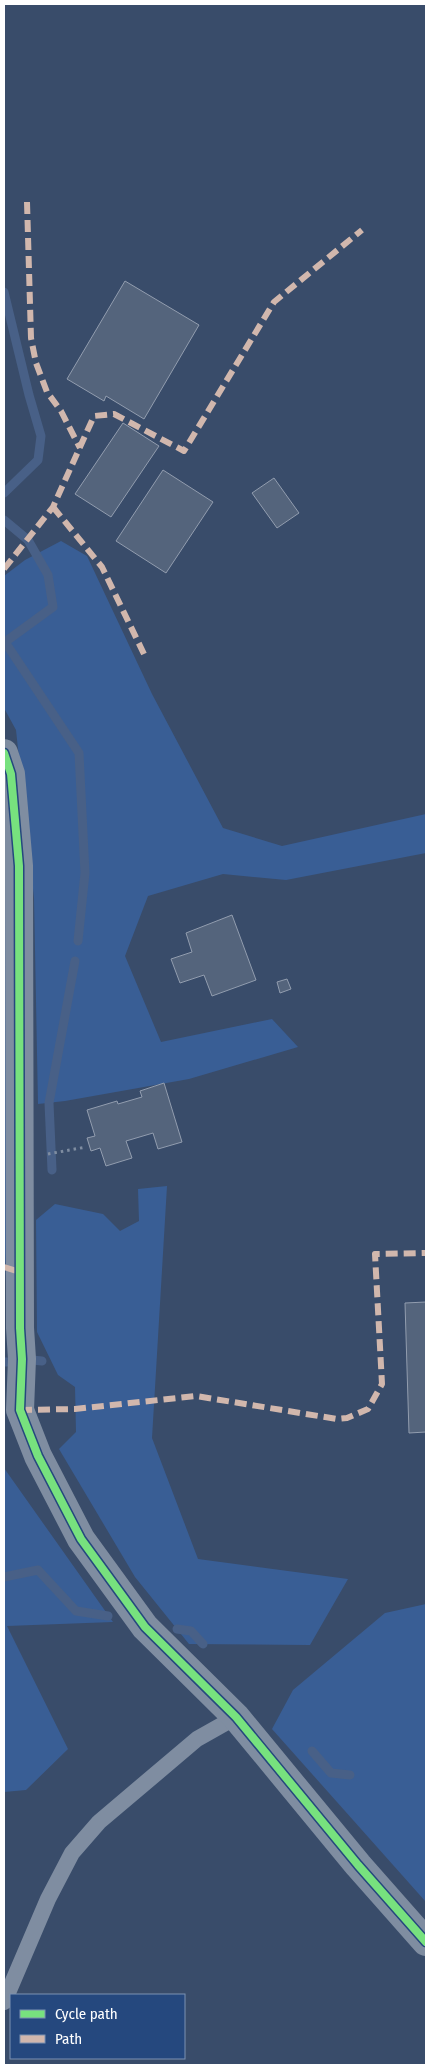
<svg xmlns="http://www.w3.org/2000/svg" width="430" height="2069" viewBox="0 0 430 2069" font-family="'Fira Sans Condensed',sans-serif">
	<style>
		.green { fill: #395e95 }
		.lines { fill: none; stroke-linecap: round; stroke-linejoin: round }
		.stream { stroke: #486087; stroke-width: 9 }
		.building { fill: #54647c; stroke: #929daf }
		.path { stroke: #7f8da1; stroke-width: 3; stroke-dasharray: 2.5 4; stroke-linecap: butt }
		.lane { stroke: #7f8da1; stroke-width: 16 }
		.street { stroke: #7f8da1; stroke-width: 28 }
		.quiet { stroke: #d1b7ad; stroke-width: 6; stroke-dasharray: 12 6; stroke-linecap: butt }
		.cycleway-casing { stroke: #25487e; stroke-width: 11 }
		.cycleway { stroke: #77e17e; stroke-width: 8 }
	</style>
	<rect width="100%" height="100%" fill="#394c6a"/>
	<!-- green -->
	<g class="green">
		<path d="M61 541 87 556 152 694 223 828 282 846 426 814V853L286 880 223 874 148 896 125 956 161 1042 272 1019 298 1047 189 1079 65 1101 38 1104 34 898 16 730 4 708V576L25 560Z"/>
		<path d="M4 806 8 850 11 1110 4 1312Z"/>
		<path d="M167 1186 152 1438 198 1559 348 1579 310 1645 189 1644 135 1577 59 1449 76 1432 75 1387 58 1375 37 1332 36 1220 55 1204 103 1214 120 1231 139 1221 138 1189Z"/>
		<path d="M4 1468 113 1622 7 1626 68 1749 26 1790 4 1792Z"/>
		<path d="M426 1604V1902L272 1729 293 1690 385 1613Z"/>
	</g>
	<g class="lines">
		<!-- stream -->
		<g class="stream">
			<path d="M4 292 29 395 41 436 38 460 4 493"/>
			<path d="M4 520 28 540 48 575 53 607 5 642 79 753 85 873 78 941"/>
			<path d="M52 1170 49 1103 75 961"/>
			<path d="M32 1360 42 1361"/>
			<path d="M4 1362H7"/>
			<path d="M4 1577 38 1570 76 1611 108 1616"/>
			<path d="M177 1629 191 1631 203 1644"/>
			<path d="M312 1751 331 1773 350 1775"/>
		</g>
	</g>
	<!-- building -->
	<g class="building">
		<path d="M125 281 199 325 144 419 106 396 104 401 67 379Z"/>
		<path d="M123 423 159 446 111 517 75 494Z"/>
		<path d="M163 470 213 502 166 573 116 541Z"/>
		<path d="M274 478 299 513 277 528 252 493Z"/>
		<path d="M232 915 256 980 212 996 204 975 180 983 171 959 192 952 186 933Z"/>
		<path d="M287 979 291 989 280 993 277 982Z"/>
		<path d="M164 1083 182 1142 158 1149 153 1133 126 1141 132 1158 106 1166 100 1148 91 1151 87 1138 95 1136 87 1110 117 1101 118 1104 142 1097 140 1091Z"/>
		<path d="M426 1302V1432L409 1433 405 1303Z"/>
	</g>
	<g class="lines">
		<!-- path -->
		<path class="path" d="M48 1154 86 1147"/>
		<!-- lane -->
		<path class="lane" d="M4 2002 48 1899 72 1853 99 1822 197 1739 236 1717"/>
		<!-- street -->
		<path class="street" d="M4 753 11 774 19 866 20 1328 22 1359 20 1410 38 1456 81 1539 145 1627 236 1717 358 1865 426 1942"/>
		<!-- quiet -->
		<g class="quiet">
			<path d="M27 202 31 338 36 363 47 392 61 411 80 448"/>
			<path d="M53 507 102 567 144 654"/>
			<path d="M4 569 53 507 94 416 114 414 184 451 274 302 362 230"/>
			<path d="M4 1267 20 1272"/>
			<path d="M20 1410 75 1409 196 1396 337 1419 347 1418 368 1409 382 1384 375 1254 426 1253"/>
		</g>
		<defs>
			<path id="cycleway" d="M4 753 11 774 19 866 20 1328 22 1359 20 1410 38 1456 81 1539 145 1627 236 1717 358 1865 426 1942"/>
		</defs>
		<!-- cycleway casing -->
		<use href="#cycleway" class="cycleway-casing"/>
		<!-- cycleway -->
		<use href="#cycleway" class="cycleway"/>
	</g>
	<!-- border -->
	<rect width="430" height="2069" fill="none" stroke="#ffffff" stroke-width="10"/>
	<!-- legend -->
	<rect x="10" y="1994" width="175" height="65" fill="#25487e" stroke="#7c91b2"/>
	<rect x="20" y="2010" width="25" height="8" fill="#77e17e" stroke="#7c91b2"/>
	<text x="55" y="2019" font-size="15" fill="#ffffff">Cycle path</text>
	<rect x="20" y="2035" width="25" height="8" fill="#d1b7ad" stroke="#7c91b2"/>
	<text x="55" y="2044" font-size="15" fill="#ffffff">Path</text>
</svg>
